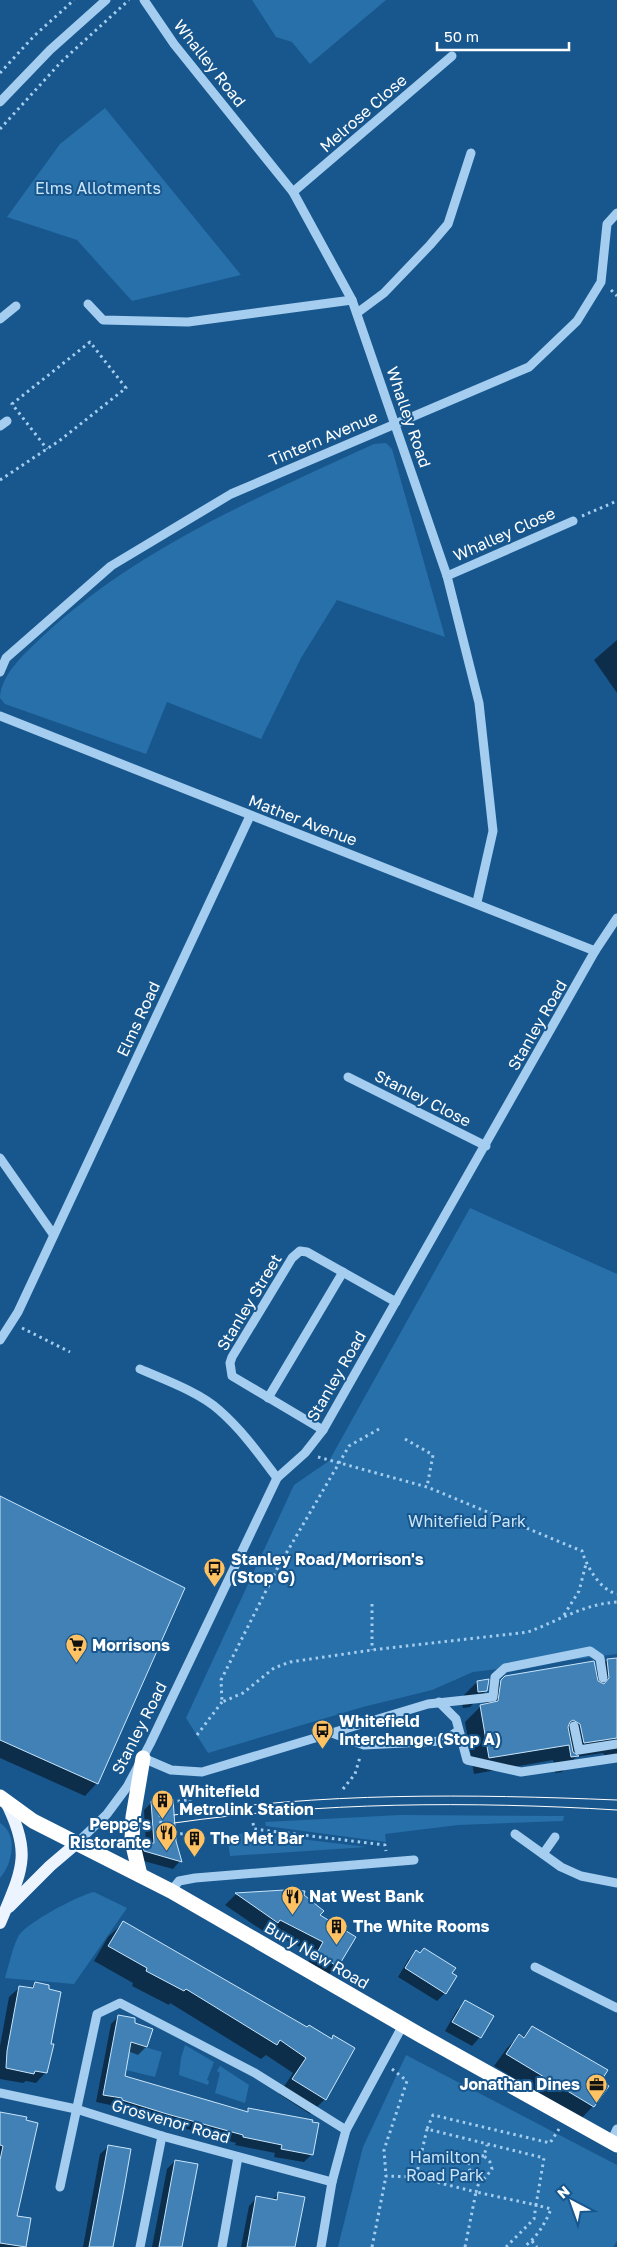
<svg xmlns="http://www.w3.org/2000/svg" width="617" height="2247" viewBox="0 0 617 2247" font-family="'Golos Text',sans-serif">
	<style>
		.green { fill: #2870aa }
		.shadow { fill: #0007 }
		.building { fill: #4181b6; stroke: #cae5fa }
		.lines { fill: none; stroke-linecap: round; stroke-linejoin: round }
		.path { stroke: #a4cdef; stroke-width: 3; stroke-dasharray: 2.5 4; stroke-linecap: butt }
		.minor { stroke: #a4cdef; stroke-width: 9 }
		.major { stroke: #ecf5ff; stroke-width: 12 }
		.highway { stroke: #fff; stroke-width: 15 }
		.tram { stroke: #fff; stroke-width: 1 }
		.labels { text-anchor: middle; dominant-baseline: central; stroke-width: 4; stroke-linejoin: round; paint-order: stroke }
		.street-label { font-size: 16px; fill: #fff; stroke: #18578d }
		.park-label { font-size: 16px; fill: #cae5fa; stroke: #18578d }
		.poi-label { font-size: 16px; font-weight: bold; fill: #fff; stroke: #18578d; text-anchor: start }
	</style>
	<rect width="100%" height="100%" fill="#18578d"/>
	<!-- green -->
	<g class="green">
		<path d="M252 0H386L310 64 292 42 276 37Z"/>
		<path d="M105 108 241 275 132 301 77 240 7 217 60 144Z"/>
		<path d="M386 443 392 449 445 637 337 600 301 658 261 739 167 702 146 754 5 704 0 698C1 674 26 652 42 637 137 548 257 498 374 444Z"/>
		<path d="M470 1208 617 1274V1654L473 1672 432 1690 363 1707 208 1753 186 1718 294 1485 329 1461Z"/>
		<path d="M400 1815 564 1816 563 1821 458 1825 385 1834 386 1842 266 1826 265 1822Z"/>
		<path d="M0 1823C19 1835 12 1864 0 1878Z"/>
		<path d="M250 1833 367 1847 230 1856 227 1835Z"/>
		<path d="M94 1892 127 1908 74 1984 5 1978C9 1965 12 1949 18 1937 24 1924 79 1895 94 1892Z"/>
		<path d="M131 2043 162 2052 155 2077 126 2070Z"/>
		<path d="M185 2045 214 2062 207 2080 209 2081 208 2085 179 2075 181 2058Z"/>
		<path d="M406 2055 617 2165V2241L613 2247H338L363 2147Z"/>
		<path d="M220 2066 249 2085 245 2103 215 2093 220 2073 217 2071Z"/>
	</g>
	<!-- shadow -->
	<g class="shadow">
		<path d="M617 640V693L594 660Z"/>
		<path d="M0 1498 97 1783 85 1796 0 1758Z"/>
		<path d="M617 1659V1762L606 1764 608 1760 603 1753 576 1757 562 1772 555 1773 553 1760 474 1774 465 1722 481 1706 484 1705 486 1697 506 1677 595 1673 607 1660Z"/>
		<path d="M487 1681 486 1691 470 1707 463 1708 461 1698 477 1682Z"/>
		<path d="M152 1802 175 1841 180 1861 173 1869 136 1859 135 1854 143 1846 146 1845 144 1810Z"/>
		<path d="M303 1892 302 1896 319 1915 337 1966 326 1977 307 1964 313 1954 269 1931 266 1933 225 1905 235 1895Z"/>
		<path d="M123 1923 307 2029 331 2040 334 2037 325 2099 310 2114 279 2094 293 2073 266 2055 261 2059 170 2003 169 2005 132 1986 133 1983 94 1961 108 1937Z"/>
		<path d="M416 1952 451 1973 445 1993 437 2001 398 1977 408 1960Z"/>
		<path d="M35 1983 46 2072 36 2083 26 2081 23 2083 0 2079V2046L9 1997 20 1987 30 1989Z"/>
		<path d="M466 2002 492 2017 480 2037 472 2046 445 2031 457 2010Z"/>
		<path d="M119 2016 133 2024 146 2047 138 2055 128 2051 123 2077 246 2113 249 2110 312 2154 304 2162 274 2157 275 2153 235 2145 236 2143 114 2108 115 2106 96 2102 111 2024Z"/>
		<path d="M532 2028 599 2082 593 2106 581 2119 494 2066 507 2048 519 2036 522 2038Z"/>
		<path d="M0 2113 16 2217 30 2219 25 2247H0Z"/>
		<path d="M109 2146 111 2247H83L100 2154Z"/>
		<path d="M175 2161 181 2247H152L167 2169Z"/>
		<path d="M279 2194 294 2247H241L249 2206 257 2197 272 2200Z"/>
	</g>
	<!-- building -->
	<g class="building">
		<path d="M0 1496 185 1588 98 1784 0 1740Z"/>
		<path d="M617 1658V1738L584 1743 580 1724 573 1720 570 1722 568 1727 573 1752 579 1756 571 1757 569 1745 489 1758 480 1705 498 1701 501 1680 505 1676 594 1661 598 1681 604 1684 609 1678 607 1659Z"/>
		<path d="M489 1679 487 1691 478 1692 477 1681Z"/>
		<path d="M173 1799 176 1841 182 1862 144 1851 142 1844 154 1843 151 1801Z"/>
		<path d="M285 1890 305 1891 304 1895 324 1911 320 1915 356 1937 338 1967 317 1953 323 1942 280 1920 278 1923 235 1893Z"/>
		<path d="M123 1921 307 2027 309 2025 332 2039 333 2035 355 2048 326 2100 292 2079 306 2058 280 2040 277 2045 186 1989 184 1991 146 1971 147 1968 108 1946Z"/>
		<path d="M424 1948 456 1968 452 1973 457 1976 446 1994 405 1968 416 1950 420 1953Z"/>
		<path d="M35 1982 49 1985V1989L61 1992 51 2044H54L47 2073 35 2071 34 2074 6 2068 7 2051 19 1986 33 1988Z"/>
		<path d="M465 2000 494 2016 481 2038 452 2022Z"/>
		<path d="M118 2015 135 2018V2023L153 2029 147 2047 131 2042 125 2076 248 2112V2108L313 2120 312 2122 319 2123 313 2155 281 2149 282 2145 243 2137V2135L167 2114 122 2100V2098L103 2095Z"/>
		<path d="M532 2026 608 2070 601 2081 609 2086 594 2107 506 2054 519 2034 524 2038Z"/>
		<path d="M0 2112 27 2117 26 2120 38 2123 17 2216 31 2218 26 2247 0 2243V2160L3 2146 0 2145Z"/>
		<path d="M108 2145 131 2149 124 2189 113 2247H89Z"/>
		<path d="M175 2160 198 2164 182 2247H159Z"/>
		<path d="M278 2192 305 2197 295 2247H247L256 2196 277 2200Z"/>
	</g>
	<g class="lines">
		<!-- path -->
		<g class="path">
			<path d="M0 73 34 36 74 0"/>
			<path d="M0 129 61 62 129 0"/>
			<path d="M611 290 617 296"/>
			<path d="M0 480C20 467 39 454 59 441L126 388 90 342 12 404 47 449"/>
			<path d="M582 516 617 501"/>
			<path d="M22 1328 70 1352"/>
			<path d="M379 1429 349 1446 277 1569 221 1680 222 1702 243 1693 274 1668 290 1662 372 1650 528 1632C558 1621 584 1604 617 1602"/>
			<path d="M405 1439 433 1455 427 1487"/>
			<path d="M318 1457 427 1487 582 1551C587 1567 600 1590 617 1594"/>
			<path d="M372 1604V1650"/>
			<path d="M564 1615 579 1591 586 1564"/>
			<path d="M197 1735 222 1702"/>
			<path d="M343 1789 355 1774 360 1757"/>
			<path d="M190 1803V1800L159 1803 162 1835 194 1833 193 1829"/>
			<path d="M253 1823 254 1829 385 1845 386 1851"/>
			<path d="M392 2069 407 2081 384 2150 386 2176 416 2177"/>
			<path d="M427 2129 416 2177 476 2192 480 2179"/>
			<path d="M484 2156 476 2155 470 2158 468 2165 472 2176 480 2179 485 2178 492 2169 490 2162 484 2156 487 2145"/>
			<path d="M532 2241 537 2247"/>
			<path d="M372 2247 386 2176"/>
			<path d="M465 2247 476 2192 536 2205 544 2158 427 2129 433 2115 550 2143 559 2129"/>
			<path d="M506 2247 534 2219 536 2205 551 2209C545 2224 537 2237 524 2247"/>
		</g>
		<!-- minor -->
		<g class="minor">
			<path d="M144 0 174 44 293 192 352 300 447 576 479 703 493 831 477 902"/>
			<path d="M0 102 50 50 106 0"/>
			<path d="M293 192 452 56"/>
			<path d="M88 304 103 320 188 322 352 300"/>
			<path d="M357 313 384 293 430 245 448 224 471 153"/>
			<path d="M0 319 16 306"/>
			<path d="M0 426 7 421"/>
			<path d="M447 576 573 521"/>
			<path d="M0 672 6 658 111 566 231 494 529 367 577 321 601 282 607 224 617 213"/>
			<path d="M0 716 595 951"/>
			<path d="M348 1077 486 1146"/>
			<path d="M0 1158 53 1234"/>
			<path d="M0 1340 18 1312 250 816"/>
			<path d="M140 1369C165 1380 199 1392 219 1410 242 1430 259 1454 277 1478"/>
			<path d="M268 1398 343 1272"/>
			<path d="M323 1430 232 1376 230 1363 232 1357 292 1258 300 1251 307 1252 396 1302"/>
			<path d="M439 1702 456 1719 467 1760 521 1772 617 1758"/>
			<path d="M574 1726 579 1750 617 1744"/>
			<path d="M332 1733 364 1745 443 1741 458 1731"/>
			<path d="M143 1758 171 1770 202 1772 428 1704 493 1697 495 1677 505 1668 590 1651 600 1658 603 1678"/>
			<path d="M515 1834 561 1867 581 1876 617 1883"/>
			<path d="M77 1843 107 1814 127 1787 150 1744 277 1478 305 1453 323 1430 595 951 617 918"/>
			<path d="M543 1854 555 1837"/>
			<path d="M171 1891 179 1881 195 1878 414 1860"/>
			<path d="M535 1967 617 2008"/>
			<path d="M0 2093 76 2109 162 2136 332 2182"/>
			<path d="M611 2142 617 2129"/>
			<path d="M60 2187 97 2014 120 2003 255 2073 346 2130"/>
			<path d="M140 2247 162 2136"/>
			<path d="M222 2247 238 2157"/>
			<path d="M321 2247 332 2182 346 2130 403 2025"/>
		</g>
		<!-- major -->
		<g class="major">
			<path d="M9 1907 50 1866 77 1843"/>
			<path d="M0 1923C22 1870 33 1854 5 1800"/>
		</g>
		<!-- highway -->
		<g class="highway">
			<path d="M0 1797 33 1821 171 1891 420 2035 617 2145"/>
			<path d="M140 1875 132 1841 133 1817 143 1758"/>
		</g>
		<!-- tram -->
		<g class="tram">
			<path d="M174 1815C320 1792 470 1794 617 1800"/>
			<path d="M174 1823C321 1802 469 1801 617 1810"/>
		</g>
	</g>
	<!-- icons -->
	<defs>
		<symbol id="bus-pin" viewBox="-11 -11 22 30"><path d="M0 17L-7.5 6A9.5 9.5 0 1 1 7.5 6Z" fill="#ffc262" stroke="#18578d"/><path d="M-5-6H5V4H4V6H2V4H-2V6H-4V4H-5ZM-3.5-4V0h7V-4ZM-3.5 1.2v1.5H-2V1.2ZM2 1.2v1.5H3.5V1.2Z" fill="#111"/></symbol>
		<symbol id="supermarket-pin" viewBox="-11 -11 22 30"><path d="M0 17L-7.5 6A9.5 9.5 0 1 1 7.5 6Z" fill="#ffc262" stroke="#18578d"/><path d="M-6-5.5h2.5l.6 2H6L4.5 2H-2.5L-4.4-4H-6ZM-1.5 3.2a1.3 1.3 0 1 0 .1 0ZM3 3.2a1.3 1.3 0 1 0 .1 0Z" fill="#111"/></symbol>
		<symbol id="building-pin" viewBox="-11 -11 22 30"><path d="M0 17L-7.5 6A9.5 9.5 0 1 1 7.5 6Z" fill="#ffc262" stroke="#18578d"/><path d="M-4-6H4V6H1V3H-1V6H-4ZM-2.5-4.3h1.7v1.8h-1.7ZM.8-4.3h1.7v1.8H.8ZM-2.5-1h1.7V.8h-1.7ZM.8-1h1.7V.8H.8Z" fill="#111"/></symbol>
		<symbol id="restaurant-pin" viewBox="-11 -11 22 30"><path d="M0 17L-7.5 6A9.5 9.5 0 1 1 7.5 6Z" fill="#ffc262" stroke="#18578d"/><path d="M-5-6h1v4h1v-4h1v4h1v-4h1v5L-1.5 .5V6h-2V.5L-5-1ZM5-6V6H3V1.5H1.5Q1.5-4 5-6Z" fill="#111"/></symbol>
		<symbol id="office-pin" viewBox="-11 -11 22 30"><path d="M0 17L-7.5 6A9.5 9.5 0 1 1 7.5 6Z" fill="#ffc262" stroke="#18578d"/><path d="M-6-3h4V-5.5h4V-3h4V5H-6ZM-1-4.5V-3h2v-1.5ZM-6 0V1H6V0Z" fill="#111"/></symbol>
	</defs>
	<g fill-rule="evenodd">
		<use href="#bus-pin" x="202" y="1556" width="25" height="34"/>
		<use href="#supermarket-pin" x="64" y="1632" width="25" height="34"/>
		<use href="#bus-pin" x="310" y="1718" width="25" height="34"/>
		<use href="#building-pin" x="150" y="1788" width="25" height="34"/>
		<use href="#restaurant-pin" x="154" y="1820" width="25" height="34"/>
		<use href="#building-pin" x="182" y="1826" width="25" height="34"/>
		<use href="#restaurant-pin" x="280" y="1884" width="25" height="34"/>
		<use href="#building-pin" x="324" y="1914" width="25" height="34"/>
		<use href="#office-pin" x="584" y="2072" width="25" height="34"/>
	</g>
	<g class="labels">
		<!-- street labels -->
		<g class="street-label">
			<text transform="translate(210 63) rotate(52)">Whalley Road</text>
			<text transform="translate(363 113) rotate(-41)">Melrose Close</text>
			<text transform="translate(409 417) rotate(71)">Whalley Road</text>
			<text transform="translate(323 438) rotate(-23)">Tintern Avenue</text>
			<text transform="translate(504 534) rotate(-24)">Whalley Close</text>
			<text transform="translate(303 820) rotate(21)">Mather Avenue</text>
			<text transform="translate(138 1019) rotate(-65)">Elms Road</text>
			<text transform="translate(537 1025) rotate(-60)">Stanley Road</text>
			<text transform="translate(423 1098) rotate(27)">Stanley Close</text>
			<text transform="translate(249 1302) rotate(-59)">Stanley Street</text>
			<text transform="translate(336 1376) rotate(-60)">Stanley Road</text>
			<text transform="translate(139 1728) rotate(-63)">Stanley Road</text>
			<text transform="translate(317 1955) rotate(30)">Bury New Road</text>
			<text transform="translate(171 2121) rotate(16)">Grosvenor Road</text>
		</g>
		<!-- park labels -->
		<g class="park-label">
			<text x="98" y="188">Elms Allotments</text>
			<text x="467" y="1521">Whitefield Park</text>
			<text x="445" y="2157">Hamilton<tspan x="445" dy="18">Road Park</tspan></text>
		</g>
		<!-- poi labels -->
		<g class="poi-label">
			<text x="231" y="1559">Stanley Road/Morrison's<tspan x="231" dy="18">(Stop G)</tspan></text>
			<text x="92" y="1645">Morrisons</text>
			<text x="339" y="1721">Whitefield<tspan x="339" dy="18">Interchange (Stop A)</tspan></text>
			<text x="179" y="1791">Whitefield<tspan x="179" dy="18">Metrolink Station</tspan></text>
			<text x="151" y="1824" text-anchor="end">Peppe's<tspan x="151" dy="18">Ristorante</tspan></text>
			<text x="210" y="1838">The Met Bar</text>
			<text x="309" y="1896">Nat West Bank</text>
			<text x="353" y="1926">The White Rooms</text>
			<text x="580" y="2084" text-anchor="end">Jonathan Dines</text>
		</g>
	</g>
	<!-- north arrow -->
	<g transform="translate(572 2202) rotate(319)" stroke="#18578d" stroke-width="4" paint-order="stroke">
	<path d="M0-4L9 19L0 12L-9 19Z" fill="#ffffff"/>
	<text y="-8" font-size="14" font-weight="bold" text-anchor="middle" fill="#ffffff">N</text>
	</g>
	<!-- scale -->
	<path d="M437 42v8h132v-8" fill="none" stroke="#ffffff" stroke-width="2.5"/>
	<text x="444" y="42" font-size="15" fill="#ffffff" stroke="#18578d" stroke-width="4" paint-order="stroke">50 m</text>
</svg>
